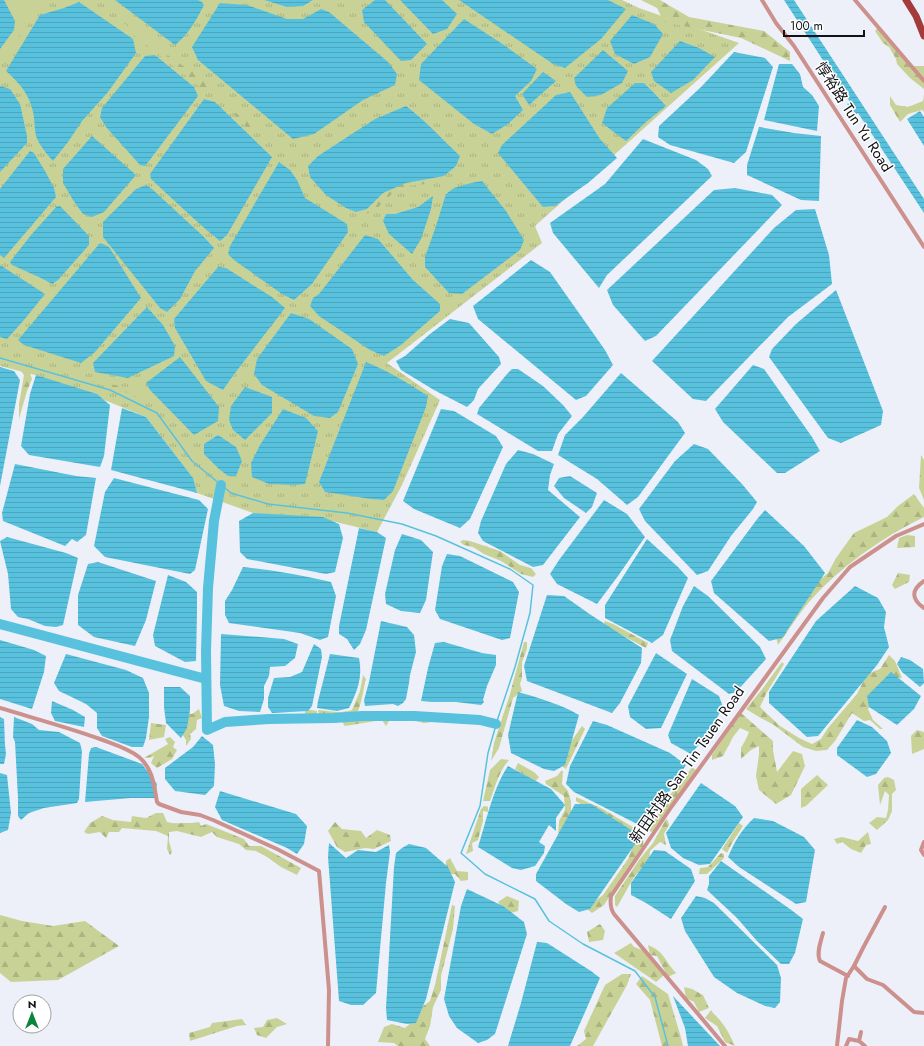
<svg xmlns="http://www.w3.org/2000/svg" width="924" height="1046" viewBox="0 0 924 1046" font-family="Jost,'Noto Sans SC',sans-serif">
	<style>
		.grass { fill: url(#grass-tufts) }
		.forest { fill: url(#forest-firs) }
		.green { fill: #c8d297 }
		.water { fill: url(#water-rules) }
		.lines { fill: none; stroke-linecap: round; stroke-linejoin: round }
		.stream { stroke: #58c2de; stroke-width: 1.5 }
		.river { stroke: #58c2de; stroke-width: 10 }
		.street { stroke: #cd918d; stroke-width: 4 }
		.primary { stroke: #a33a3b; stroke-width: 7 }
		.labels { text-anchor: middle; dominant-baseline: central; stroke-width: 3; stroke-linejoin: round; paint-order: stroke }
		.street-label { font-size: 15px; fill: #111215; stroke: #fff }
	</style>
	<defs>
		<pattern id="grass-tufts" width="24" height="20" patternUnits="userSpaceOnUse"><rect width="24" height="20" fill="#c8d297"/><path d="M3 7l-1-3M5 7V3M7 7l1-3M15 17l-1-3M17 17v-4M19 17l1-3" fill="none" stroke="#abb381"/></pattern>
		<pattern id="forest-firs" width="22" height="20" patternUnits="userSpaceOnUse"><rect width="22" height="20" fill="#c8d297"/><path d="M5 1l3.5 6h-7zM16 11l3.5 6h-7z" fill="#abb381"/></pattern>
		<pattern id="water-rules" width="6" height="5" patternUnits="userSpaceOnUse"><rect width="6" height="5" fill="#58c2de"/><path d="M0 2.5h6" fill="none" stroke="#4ca6be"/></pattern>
	</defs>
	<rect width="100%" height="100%" fill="#edf0f9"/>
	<!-- grass -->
	<path class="grass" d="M0 0H622L639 8 739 43 535 226 542 243 387 363 440 400 402 485 377 532 332 521 253 513 197 493 191 476 146 417 102 399 39 376 0 366Z"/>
	<!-- forest -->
	<g class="forest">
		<path d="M641 0H660L689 17 764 31 790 52V61L741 38 664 22 657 8Z"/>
		<path d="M118 20 136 31 155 46 186 68 195 70 196 80H208V93L131 33 115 22Z"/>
		<path d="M879 26 913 66H924V89L910 78 897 64 896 59 889 47 883 43 875 31Z"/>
		<path d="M924 94V112L922 110 908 114 900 122 890 105V96L896 105 908 107 923 101Z"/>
		<path d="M237 105 257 122 251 132 231 111 245 117Z"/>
		<path d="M421 178 430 182 426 184 407 186 395 191 375 210 366 214 370 199 384 189Z"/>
		<path d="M18 367 29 370 32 379 27 391 19 419V404L24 375Z"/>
		<path d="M86 378 136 390 147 401 128 393 89 381Z"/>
		<path d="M921 455 924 460V500L919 488Z"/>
		<path d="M914 494 924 508V517C881 538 841 566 809 602 798 615 788 631 778 645L775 633 800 596 828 573 836 558 854 533 887 517 898 506Z"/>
		<path d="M907 535 915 536V547L897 548 899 538Z"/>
		<path d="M463 540 470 541 500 551 520 565 531 568 536 574 533 577 521 574 501 561 484 554 473 547 464 545 460 542Z"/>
		<path d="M898 573 910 575 909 582 895 589 892 585Z"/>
		<path d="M605 621 613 624 648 643 646 648 603 625Z"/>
		<path d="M524 642H527V649L522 662V678L520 684 522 691 513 698 499 748 491 761 494 743 510 694Z"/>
		<path d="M889 655 895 661 902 678 892 679 881 691 868 709 873 720 883 729H880L870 720 864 721 852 713 835 741 827 750 816 751 803 747 774 725 759 717 746 709 750 704 763 688 782 662 784 664 766 694 760 707 780 726 799 738 812 744 821 739 828 728 857 694 867 674 880 669Z"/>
		<path d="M363 675 366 679C363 690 362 703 357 713L354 712 352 715 343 714 328 721H321L318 710C332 711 338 714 352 710L360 691Z"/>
		<path d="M199 709 202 718 197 720 196 729 190 734 191 739 186 746V740L177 726 185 713 192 714Z"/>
		<path d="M305 709 317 711 316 721 311 722 296 721 293 716 305 714Z"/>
		<path d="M406 711 427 713 428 720 432 722 425 723 402 718Z"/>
		<path d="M741 713 773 741V750L777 772 793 751 802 754 805 766 791 795 776 804 759 790 756 776 759 754V746L751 750 741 759V748L746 739 749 732 740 728 733 737 723 756 712 760V755Z"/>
		<path d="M392 714 395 719 389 721 386 726 382 720 345 726 342 722 349 720 384 718Z"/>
		<path d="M151 723 166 725 164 737 149 740Z"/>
		<path d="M582 726 585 729 566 769 560 765 568 746Z"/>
		<path d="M917 730 924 732V749L912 754 911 736Z"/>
		<path d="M170 737 175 742 173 747 177 750 172 759 157 768 151 763 154 756 149 758H144L168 744 165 739Z"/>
		<path d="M501 759 509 760C499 771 495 787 490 801H483L490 770Z"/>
		<path d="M518 763 534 772 539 777 535 782 515 769Z"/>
		<path d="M692 767 696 770 652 832 646 830 653 822 676 786 681 783Z"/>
		<path d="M561 771H563L562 784 568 791 571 801V819L558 836 559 821 565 810 564 796 546 784 545 781 557 776Z"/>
		<path d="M817 775 828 785 806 806 801 808V789Z"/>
		<path d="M888 777 894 780 896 790 892 794V811L888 820 877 830 869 823 877 817 886 818 888 810 889 795 885 791 880 805 878 785 884 778Z"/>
		<path d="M576 797 601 808 636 829 629 835 576 801Z"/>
		<path d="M484 806 488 807V812L483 811V821L478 840 472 843 473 851 466 854 481 809Z"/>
		<path d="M156 813H163L167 822C174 824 178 823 185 823 190 823 194 823 199 822L201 826 206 824 244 839 249 846H261L301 868 297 875 281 867 267 857 256 851 246 850 239 844 217 837 212 832 201 837 177 831 169 832V841L172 852 170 855 167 849 168 836 156 831 122 828 119 832H109L106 838 100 832 88 834 84 832 90 823 102 816 113 820 131 822 132 816 146 818Z"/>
		<path d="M666 819 668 821 669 825 664 834 666 845 660 842 650 851 649 860 634 877 617 907 615 905V896L639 860 653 843Z"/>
		<path d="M335 822 342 829 361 831 366 838 377 830 390 835 391 841 374 849 365 848 345 852 337 847 328 831Z"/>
		<path d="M739 823 743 826 732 843 727 853 722 849Z"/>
		<path d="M644 832 643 846 604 905 592 913 586 908 603 895 628 859 638 833Z"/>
		<path d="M868 832 871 844 866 845 861 853 851 849 842 842 837 844 834 839 842 837 858 841Z"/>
		<path d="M721 853 724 854V858L707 874H699L700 868 708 867Z"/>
		<path d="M450 858 457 871 468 872V880L461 881 455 874H447L446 861Z"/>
		<path d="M507 896 519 901 518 911 507 914 498 902Z"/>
		<path d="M452 905 455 906 453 929 441 976V990L433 1007 430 1026 425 1039 430 1046H398L394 1043 378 1042 384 1027 392 1024 405 1028 415 1019V1012L430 1001 435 985Z"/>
		<path d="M0 915 22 921 53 926 85 921 119 946 58 980 11 982 0 973Z"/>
		<path d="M600 924 605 931 603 940 589 942 587 932Z"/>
		<path d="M631 943 634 947 645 951 664 975 656 982 614 953Z"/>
		<path d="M648 945C664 951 665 961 676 973L668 977 657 956 650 955Z"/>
		<path d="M622 974H631L627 985 593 1046H577L586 1039 584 1031 605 985Z"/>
		<path d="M642 976 668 994 680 1034 683 1046H662L650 1000 636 984Z"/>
		<path d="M684 987 692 989 703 995 709 1008 699 1012 694 1002 686 998Z"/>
		<path d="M711 1010C714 1015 719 1018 722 1023 728 1030 731 1038 735 1046L725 1042 717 1026 705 1018Z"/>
		<path d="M277 1018 287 1024 277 1027 266 1038 257 1035 254 1028 263 1027 267 1020Z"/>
		<path d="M242 1019 246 1025 237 1026 190 1041 189 1033 210 1027 212 1023Z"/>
	</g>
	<!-- green -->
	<path class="green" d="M0 0H37L36 14 0 61Z"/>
	<!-- water -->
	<g class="water">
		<path d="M0 0H4L15 21 14 30 0 49Z"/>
		<path d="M115 0H198L202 2 204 5C197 19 188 35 175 45Z"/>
		<path d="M264 0H313L303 6 287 7Z"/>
		<path d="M375 0H385L427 44 411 60 401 61 364 22 362 10Z"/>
		<path d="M400 0H442L457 14 447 29 433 34Z"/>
		<path d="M459 0H608L626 9 601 39 565 68 553 64Z"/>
		<path d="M784 0H794L924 199V213L858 113 855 115 847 104 850 102Z"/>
		<path d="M79 2 133 39 136 53 108 92 82 121 68 142 53 161C48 156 38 143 36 136 34 127 35 117 32 108 28 92 17 81 6 71L40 15 64 8Z"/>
		<path d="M220 3 247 5 287 19H303L321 9 329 12 388 62 397 74 395 85 363 100 314 134 293 139 198 60 192 47Z"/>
		<path d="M632 15 654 24 663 34 650 57 634 64 615 54 610 41Z"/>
		<path d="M464 19 504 45 537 69 531 81 515 96 523 110 508 124 492 134 474 124 419 80 421 64Z"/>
		<path d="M680 41 699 48 715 57 693 80 671 93 654 81 651 72Z"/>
		<path d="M603 50 628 71 622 83 601 95 587 97 576 86 574 78Z"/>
		<path d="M734 52 765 58 773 67 746 152 734 163 670 145 658 137 659 126 701 87Z"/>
		<path d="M155 55 194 87 198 96 149 161 145 166 140 165 106 127 100 117 102 108 145 56Z"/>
		<path d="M779 64H792L800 74 803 87 812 95 819 106 817 131 764 120Z"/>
		<path d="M543 72 556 81 529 105 522 94Z"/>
		<path d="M635 83H644L655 94 666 106 646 122 626 141 615 133 602 123 607 108Z"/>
		<path d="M0 86 10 89 20 104 27 136V143L0 172Z"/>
		<path d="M570 92 600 139 617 158 588 183 555 206 543 207 498 153 502 145 556 95Z"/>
		<path d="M204 99 215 102 272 157 227 235 220 241C196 222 174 200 151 179L150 174Z"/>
		<path d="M406 106C426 121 442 139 460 156L456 166 444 176 406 183 383 193 367 209 356 212 346 208 326 195 310 177 308 166 318 156 375 119Z"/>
		<path d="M920 111 924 117V146L907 119Z"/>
		<path d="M759 127 794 133 821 136 820 170 819 201 801 200 747 175V165Z"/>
		<path d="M92 136 136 175 104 212 92 217 83 214 73 200 63 183V169Z"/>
		<path d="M643 139 696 160 708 169 712 176 607 275 599 288 553 233 550 223 605 184Z"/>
		<path d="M30 151 34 153 45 171 54 188 56 197 4 258 0 255V189Z"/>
		<path d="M279 162 290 170 297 180 305 198 347 224 348 232 312 284 294 300 282 294 234 260 228 254 230 246Z"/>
		<path d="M482 181 506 211 524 240 520 250 462 294 449 293 425 267V257L436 226 446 194 454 188 471 183Z"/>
		<path d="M146 185 152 189 203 236 214 248 195 271 180 299 167 312 160 308 103 237V222L136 189Z"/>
		<path d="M735 188 772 195 782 205 656 336 645 341 613 305 607 290 714 190Z"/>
		<path d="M433 196 431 209 421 239 412 254 389 234 383 221 386 214H395L418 207Z"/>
		<path d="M57 206H60L89 236V245L58 280 52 284 41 278 12 265 10 262 31 235Z"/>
		<path d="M815 209 829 255 832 284 788 317 706 401 693 399 652 361 774 228 796 210Z"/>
		<path d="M365 235 378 239 413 280 440 304V311L401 345 384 356 370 350 319 316 310 306 313 298 319 294Z"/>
		<path d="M100 243 109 247 141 298 95 352 81 363 24 345 18 340Z"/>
		<path d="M531 260 550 272 605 350 613 365 586 396 576 400 478 319 473 306Z"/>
		<path d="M0 265 45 294 24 320 7 339 0 337Z"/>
		<path d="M218 267 226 268 272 297 285 308 232 377 223 390 206 381 175 328 174 319Z"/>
		<path d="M836 290 883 411 881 425 841 443 828 438 769 357 772 349 796 324Z"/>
		<path d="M147 307 163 325 175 346 174 356 128 378 95 372 93 363Z"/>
		<path d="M291 313 309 319 352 349 358 364 338 412 330 418 314 416 262 385 254 374 257 359Z"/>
		<path d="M450 319 469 323 499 357 501 364 478 389 474 400 467 407 434 390 401 370 396 361 405 356 430 334Z"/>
		<path d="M180 357 219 407 218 421 194 435 150 390 146 383Z"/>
		<path d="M366 362C388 371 408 383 428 396L426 407 393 491 384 500 371 499 325 492 319 482Z"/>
		<path d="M753 365 764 369 812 437 820 451 785 473H777L723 422 715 409Z"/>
		<path d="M0 367 14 371 20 380 0 486Z"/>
		<path d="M512 369H518L543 386 563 405 572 416 558 434 552 451H538L477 414 479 408 507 374Z"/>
		<path d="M621 373 678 422 685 433 638 497 627 505 597 479 558 455 565 435 583 417Z"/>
		<path d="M36 375 97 394 110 405 104 456 100 467 29 455 21 446 30 394Z"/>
		<path d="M245 387 272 397V413L245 440 233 430 229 420 231 406Z"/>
		<path d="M122 408 146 417 193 478 197 493 111 470Z"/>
		<path d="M283 409 306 418 318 431 305 484 294 485 269 484 252 477 251 463 260 445Z"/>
		<path d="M441 409 454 411 496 436 503 447 470 519 460 528 414 509 403 501Z"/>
		<path d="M218 435 236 447 242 461 236 476H228L219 469 204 454V444Z"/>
		<path d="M694 444 708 449 742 484 757 502 753 509 731 536 708 571 697 575 645 521 639 509 675 461Z"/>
		<path d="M518 450 533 454 554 464 550 475 548 490 580 517 543 565 533 567 483 541 478 533 481 521 506 464Z"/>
		<path d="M15 464 76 476 96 478 86 535 77 542 72 539 65 546 3 521 2 513Z"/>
		<path d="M570 476 597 493 592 507 586 513 564 498 554 486 559 478Z"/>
		<path d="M114 478 199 500 208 509 195 570 190 574 105 557 94 546 105 492Z"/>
		<path d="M604 500 627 514 645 537 618 576 597 604 557 584 550 574 559 560Z"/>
		<path d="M765 510 804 546 825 573 782 638 769 641 714 593 711 581 758 518Z"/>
		<path d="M253 513 323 517 339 524 343 538 335 572 326 574 247 559 240 552 239 521Z"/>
		<path d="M359 528 377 532 386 538 366 630 360 644 354 650 347 639 339 634V626Z"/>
		<path d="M402 534 421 540 433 552 426 600 420 613 401 611 386 604 385 594 395 550Z"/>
		<path d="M7 537 66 553 78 558 63 625 56 627 45 626 28 619 18 617 11 609 8 574 0 541Z"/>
		<path d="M647 539 678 567 688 578 663 635 652 643 605 618V605Z"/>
		<path d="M447 554 460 556 513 582 519 592 510 638 502 640 440 619 435 610 442 566Z"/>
		<path d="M98 562 156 581 146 620 135 646 94 637 78 625V595L88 564Z"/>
		<path d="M243 567C272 570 302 575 331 582L336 596 328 637 320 640 300 633 229 623 225 615V601L232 590Z"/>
		<path d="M168 575 186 582 197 592V612L196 661 185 662 155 646 153 635Z"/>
		<path d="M694 586 708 596 760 647 766 659 736 692 729 694 672 651 670 640 683 606Z"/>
		<path d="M855 586 878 598 886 612 884 627 889 647 877 665 818 736 807 737 769 703V692L816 621Z"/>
		<path d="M547 595 564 596 591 615 642 648 641 663 620 703 612 713 527 681 524 666Z"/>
		<path d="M381 621 407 627 414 635 416 652 410 675 409 683 406 699 403 703 398 706 393 704 365 706 364 700 369 682Z"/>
		<path d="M221 634 284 639 298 644 295 658 285 666 270 667 269 676 264 686V699L260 712 239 711 224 706 220 685Z"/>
		<path d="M0 640 34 650 46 656 44 672 32 709 0 699Z"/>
		<path d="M444 642 482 653 496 655V665L487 686 483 700 484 702 481 705 456 702H432L421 701 428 668 435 643Z"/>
		<path d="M314 644 321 649 322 657 312 706 308 711 272 713 268 707V698L274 678 290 677 302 672Z"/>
		<path d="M656 653 687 674 661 728 646 729 630 717 628 706Z"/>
		<path d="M66 654 126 670 143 678 149 693V717L146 738 143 747H132L102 736 97 728V713L86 704 59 691 54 683Z"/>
		<path d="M330 654 359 658C363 677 357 692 349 708L337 711 317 708 318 701Z"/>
		<path d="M901 657 910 660 923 669 924 683 920 687 902 672 897 664Z"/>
		<path d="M891 672 921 696 914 709 897 725 869 707 867 696Z"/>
		<path d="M692 679 719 696 723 707 708 734 691 754 671 743 668 735Z"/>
		<path d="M164 687H180L190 696V710L187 728 181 738 166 723 164 707Z"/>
		<path d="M518 692C539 698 560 704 579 715L565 765 554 771 544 769 511 753 508 735Z"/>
		<path d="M52 701 73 710 85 717 84 727 55 721 51 713Z"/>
		<path d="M0 717 4 719 5 745 6 754 4 764H0Z"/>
		<path d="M14 717 32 724 39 730 59 732 80 743 82 751 79 799 77 803 44 808 29 813 21 820 18 816V798L15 742 13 737Z"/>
		<path d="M857 720 872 727 887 741 891 753 876 774 867 777 837 755V748Z"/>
		<path d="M593 721 607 725 670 753 686 765 667 795 647 820 643 827 574 792 566 784 570 766Z"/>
		<path d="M202 736 213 745 215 764 214 786 205 795 175 791 165 779V768L193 747Z"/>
		<path d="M96 747 142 764 157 784 155 798H131L85 802 89 754 91 748Z"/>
		<path d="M508 766 551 789 565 805 556 818V831L549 825 539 842 545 846 544 853 535 866 521 870 512 868 478 847C486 822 493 788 508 766Z"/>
		<path d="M0 773 7 775 11 813 8 830 0 833Z"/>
		<path d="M701 783 735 806 743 817 710 864 699 865 683 858 671 848 666 833Z"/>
		<path d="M220 791 296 814 307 826 304 844 297 854 287 848 222 820 215 807Z"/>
		<path d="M575 804H591L631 830 638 840 590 909 579 912 566 904 536 881V874Z"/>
		<path d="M754 818 773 821 804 837 815 850 806 902 796 904 739 867 728 857C735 841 741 830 754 818Z"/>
		<path d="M329 843 346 858 358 850 376 852 389 845 390 852 386 883 376 993 363 1005H351L339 1001 328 857Z"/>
		<path d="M409 844 426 848 448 867 455 882 426 999 416 1023 407 1024 387 1020 386 1008 394 867 396 853 402 848Z"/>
		<path d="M654 850 665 851 691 869 695 881 671 919 646 903 631 895V883Z"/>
		<path d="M721 861 790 909 803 919 795 953 789 964H781L757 941 737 918 707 890 709 884V876Z"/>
		<path d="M467 889 503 906 524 922 527 934 495 1034 487 1040 478 1043 457 1028 449 1016 444 999 461 906Z"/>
		<path d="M696 896 705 898 714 903 777 965 781 978 780 1002 775 1008 765 1006 737 993 714 977 685 931 681 918Z"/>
		<path d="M537 942 547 943 591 971 600 978 570 1046H508L521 1003Z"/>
		<path d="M673 996 720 1046H688L685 1028Z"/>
	</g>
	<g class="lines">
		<!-- stream -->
		<path class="stream" d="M0 358 110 390 157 413 192 461 231 493 268 504 347 513 402 524 436 536 510 569 533 585 530 613 515 667 498 718 488 753 480 806 461 853 485 874 535 899 549 921 583 944 635 971 655 997 668 1046"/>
		<!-- river -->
		<g class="river">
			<path d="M221 485 214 521 208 588 206 651 207 730 225 722 269 719 334 718 362 716H414L480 720 496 724"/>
			<path d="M0 624 206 679"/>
		</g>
		<!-- street -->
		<g class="street">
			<path d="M762 0 776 23 794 46 924 247"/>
			<path d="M855 0 924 81"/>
			<path d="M924 581C911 590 911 599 924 608"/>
			<path d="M0 708C33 718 67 727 100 739 113 744 128 748 139 757 153 769 154 785 157 802L159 804 181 812 200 815 213 820 277 849 319 871 329 990 328 1046"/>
			<path d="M924 842 921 850 924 855"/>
			<path d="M823 933C821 941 816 953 820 961L848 976"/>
			<path d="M854 966 867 979 883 985 914 1012 924 1013"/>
			<path d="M861 1032 859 1041 865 1046"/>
			<path d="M725 1046 614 914C610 908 610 903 611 896L672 806 823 598 850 567 896 536 924 524"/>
			<path d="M837 1046 842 1001 846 978 854 966 863 948 885 907"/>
			<path d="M846 1046 849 1039 859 1041"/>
		</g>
		<!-- primary -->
		<path class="primary" d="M906 0 916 16 924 36"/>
	</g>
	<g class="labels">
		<!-- street labels -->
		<g class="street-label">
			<text transform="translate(854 117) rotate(57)">惇裕路 Tun Yu Road</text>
			<text transform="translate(687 765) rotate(-55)">新田村路 San Tin Tsuen Road</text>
		</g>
	</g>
	<!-- north arrow -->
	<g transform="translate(32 1014)"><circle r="19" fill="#ffffff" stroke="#a0a0a1"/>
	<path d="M0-3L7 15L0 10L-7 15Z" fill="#0a853e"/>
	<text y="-6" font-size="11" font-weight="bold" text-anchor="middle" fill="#111215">N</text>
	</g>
	<!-- scale -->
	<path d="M784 30v6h80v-6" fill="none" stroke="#111215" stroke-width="2"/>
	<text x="790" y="30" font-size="12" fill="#111215" stroke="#ffffff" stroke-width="3" paint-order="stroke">100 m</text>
</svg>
